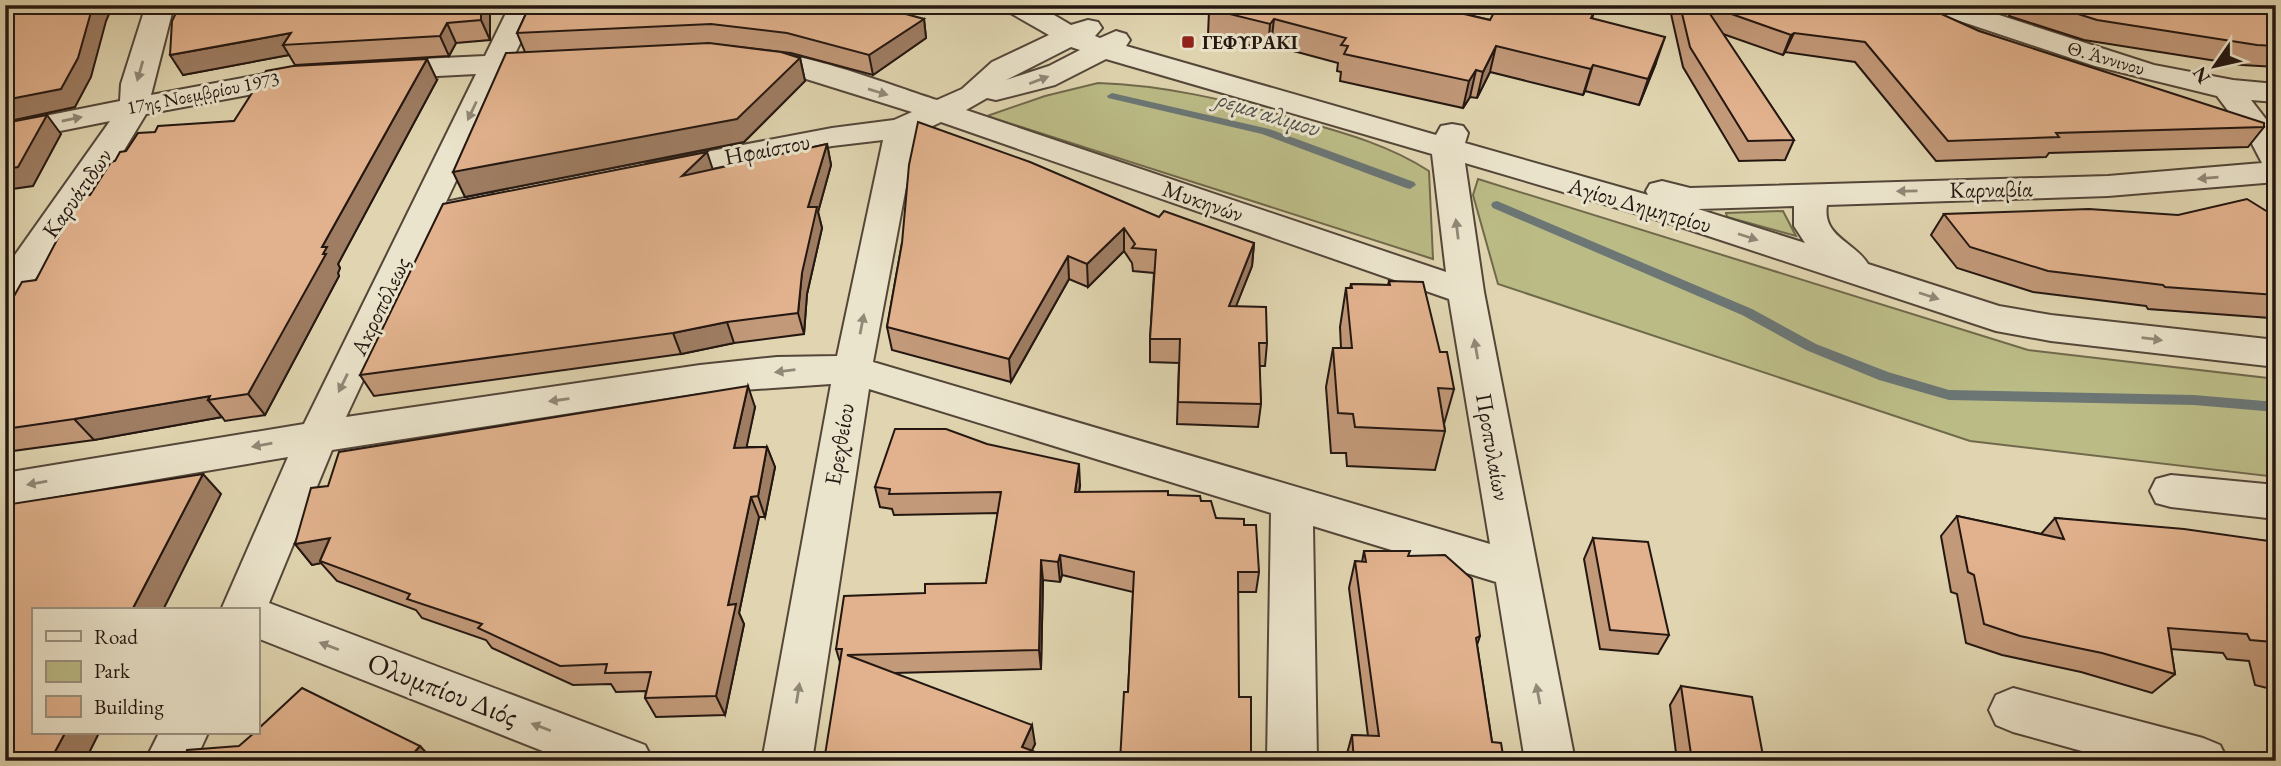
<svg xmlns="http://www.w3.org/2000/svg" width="2281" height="766" viewBox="0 0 2281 766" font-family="'EB Garamond',serif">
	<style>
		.green { fill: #bbbb86; stroke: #70694c; stroke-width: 2 }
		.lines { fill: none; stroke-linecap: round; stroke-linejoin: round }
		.stream { fill: #6b7675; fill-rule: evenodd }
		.minor-casing { stroke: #534639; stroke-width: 4 }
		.minor { fill: #ebe4cc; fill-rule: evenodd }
		.wall { fill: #c29979; stroke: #241711; stroke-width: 2 }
		.shaded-wall { fill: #9e7d63; stroke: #241711; stroke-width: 2 }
		.building { fill: #e1b28d; stroke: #241711; stroke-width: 2 }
		.oneway { fill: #918878 }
		.poi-dot { fill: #8f2418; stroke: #ebe4cc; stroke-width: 2.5 }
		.labels { text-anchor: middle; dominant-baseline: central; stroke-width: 6; stroke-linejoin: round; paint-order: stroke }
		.far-poi-label { font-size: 19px; font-weight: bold; fill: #241711; stroke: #ebe4cc; text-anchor: start }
		.far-street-label { font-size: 19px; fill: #241711; stroke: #ebe4cc }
		.street-label { font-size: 23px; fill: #241711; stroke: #ebe4cc }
		.water-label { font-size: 24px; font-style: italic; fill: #4d4e4b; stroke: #ebe4cc }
		.near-street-label { font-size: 28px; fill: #241711; stroke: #ebe4cc }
	</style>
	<rect width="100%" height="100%" fill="#e0d5b0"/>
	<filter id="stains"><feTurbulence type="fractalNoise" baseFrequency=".00286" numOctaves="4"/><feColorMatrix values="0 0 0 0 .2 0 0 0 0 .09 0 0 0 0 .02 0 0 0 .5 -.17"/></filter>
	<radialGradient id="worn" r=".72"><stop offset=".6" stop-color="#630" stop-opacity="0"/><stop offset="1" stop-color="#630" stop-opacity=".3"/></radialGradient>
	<!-- green -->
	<g class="green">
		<path d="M1098 83C1163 85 1226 100 1288 117 1337 131 1386 143 1429 171L1433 259 987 116 1045 96Z"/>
		<path d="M1478 179 2028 350 2276 379V477L1970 441 1498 284 1473 195Z"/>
		<path d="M1783 211 1796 236 1727 217 1726 213Z"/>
	</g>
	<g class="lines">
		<!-- stream -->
		<g class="stream">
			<path d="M1112 93 1269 129 1414 182 1416 185 1410 189 1406 188 1262 134 1108 98 1107 96Z"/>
			<path d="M1497 201 1752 309 1816 344 1888 372 1949 390 2194 395 2276 402V412L2194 405 1949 400 1879 380 1806 350 1742 315 1493 208 1491 205 1493 202Z"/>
		</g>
		<defs>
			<g id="minor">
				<path d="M146 5H174L151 95 313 65 323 68 328 74 323 80 313 83 146 114 123 152 18 304 5 307V269L110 121 5 142V124L120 101 121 84Z"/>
				<path d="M510 5H538L515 54 564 55 569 61 564 67 507 72 446 202 489 193 501 197 506 204 501 211 435 226 346 417 700 365 777 357 837 356 883 140 832 146 658 181 647 178 642 171 647 164 658 161 832 128 894 120 912 112 787 73 740 65 735 59 740 53C782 42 892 86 937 100L962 89 992 62 1049 35 1007 11 1003 5H1037L1071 25 1088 20 1098 22 1102 28 1095 36 1100 38 1116 31 1126 34 1130 40 1126 46 1436 135 1441 126 1452 124 1463 126 1468 133 1465 143 1648 195 1646 191 1650 184 1662 181 1690 188 2108 176 2262 163 2250 140 2217 96 2095 66 1930 11 1926 5H1968L2154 65 2233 80 2276 84V102L2251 100 2276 132V182L2108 196 1827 205C1822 237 1854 241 1868 264L1999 306 2051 315 2276 340V367L2051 341 1996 331 1675 225 1465 163 1484 292 1575 761H1525L1496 582 1313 526 1317 761H1267L1271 513 869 389 812 761H762L831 384 700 393 332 450 269 603 645 745 653 761H568L257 638V610H221L288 457 5 505V473L304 424 476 74 380 79 370 76 365 70 370 64 380 61 485 56ZM1071 47 1080 50 1049 66 1006 80ZM1106 59 1432 154 1446 272 966 110 987 98 996 100 1055 85ZM941 122 1449 299 1490 544 873 362 916 134ZM1794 206V226L1805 243 1698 209Z"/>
				<path d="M2171 475 2276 485V519L2171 507 2156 503 2150 491 2156 479Z"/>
				<path d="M2013 688 2203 738 2220 745 2228 761H2118L2013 732 1996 725 1989 710 1996 695Z"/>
				<path d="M159 733H208L195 761H145Z"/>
			</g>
		</defs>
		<!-- minor casing -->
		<use href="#minor" class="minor-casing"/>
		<!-- minor -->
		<use href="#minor" class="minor"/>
	</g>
	<!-- wall -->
	<g class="wall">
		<path d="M180 5H490V40L456 43 449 56 295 65 289 55 183 75Z"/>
		<path d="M530 5 924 19 926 38 873 75 791 53 712 44 800 58 805 81 744 142 465 197 525 52 517 33Z"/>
		<path d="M1186 5H1426L1490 20 1511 7H1538L1594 12 1592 19 1656 63 1639 105 1585 91 1583 95 1490 72 1477 98 1470 97 1463 108 1340 81 1341 72 1337 71 1338 63 1271 45 1268 50 1208 35 1209 11Z"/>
		<path d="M1669 5H1913L1979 31 2264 127 2248 147 2049 153 2046 157 1936 161 1855 62 1785 52 1783 55 1723 34 1794 140 1785 160 1739 161 1683 67Z"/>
		<path d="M2015 5H2276V67L2242 65 2084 40 2009 16Z"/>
		<path d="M437 80 338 264 340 268 338 273 339 276 265 415 225 421 222 417 94 440 5 452V312L36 280 90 195 115 161 126 151 155 132 234 121Z"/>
		<path d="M827 144 831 165 818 212 822 228 807 294 804 334 734 343 681 354 374 396 360 375 713 169Z"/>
		<path d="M1944 214 2178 215 2276 217V326L2270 318 2148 309 2146 306 2033 292 1957 268 1931 235Z"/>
		<path d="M1159 217 1254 243 1252 266 1236 306 1267 343 1265 366H1259L1261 404 1258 427 1177 424 1179 363 1150 362V339L1154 273 1133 271 1132 263 1124 251 1088 287 1069 279 1011 382 892 350 887 327 902 243Z"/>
		<path d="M1389 281 1440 352 1454 389 1444 424 1445 431 1435 470 1347 466 1346 453H1331L1326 387 1333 348H1341L1340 327 1346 288H1350L1351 284 1388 285Z"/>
		<path d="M755 407 746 447H767L775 467 765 517H759L739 613 744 624 725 715 656 717 645 698 646 691 616 692 611 684 573 685 492 648 486 640 422 618 416 610 337 581 321 563 312 565 295 544 328 486Z"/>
		<path d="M1080 485 1079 492 1168 495 1201 501 1216 518 1244 525 1259 572 1256 592H1238L1128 692 1133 592 1062 575 1060 582 1043 580 1041 669 894 673 1035 744 1031 751 1047 761 840 662 836 649 925 593 986 583 998 513 894 515 892 509 880 507 875 487Z"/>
		<path d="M1957 516 2041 534 2055 518 2276 542V695L2275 690 2255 685 2249 661 2227 659 2223 653 2171 649 2175 674 2152 693 2081 672 2002 655 1966 643 1957 594 1951 592 1941 536Z"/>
		<path d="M1593 538 1669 635 1658 654 1600 649 1584 559Z"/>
		<path d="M1364 551 1409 556 1480 636 1477 645 1492 742 1504 761H1345L1352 735 1368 736 1349 588 1355 561 1362 562Z"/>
		<path d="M1681 686 1764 761H1677L1670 705Z"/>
	</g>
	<!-- shaded-wall -->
	<g class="shaded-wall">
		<path d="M93 5H113L106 21 91 77 75 107 5 122V100Z"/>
		<path d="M481 5H490V40L481 20Z"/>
		<path d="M924 19 926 38 873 75 869 55Z"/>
		<path d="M1274 19 1271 45 1268 50 1270 24Z"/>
		<path d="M447 23 456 43 449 56 440 36Z"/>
		<path d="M291 33 283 45 289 55 183 75 170 55Z"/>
		<path d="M1794 33 1785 52 1783 55 1791 35Z"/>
		<path d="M1665 37 1656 63 1639 105 1648 79Z"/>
		<path d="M1496 46 1490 72 1477 98 1483 72Z"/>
		<path d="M800 58 805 81 744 142 465 197 453 172Z"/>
		<path d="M427 59 437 80 338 264 340 268 338 273 339 276 265 415 248 394 323 254 322 247Z"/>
		<path d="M1593 65 1585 91 1583 95 1591 69Z"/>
		<path d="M1476 70 1470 97 1463 108 1469 81Z"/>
		<path d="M47 115 61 134 33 186 5 190V169Z"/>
		<path d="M827 144 831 165 818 212 822 228 807 294 804 334 798 313 808 207Z"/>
		<path d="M707 152 714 173 682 176Z"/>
		<path d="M1124 228V251L1088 287 1087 264Z"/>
		<path d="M1254 243 1252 266 1227 329 1229 306Z"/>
		<path d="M1068 256 1069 279 1011 382 1009 359Z"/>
		<path d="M727 322 734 343 681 354 673 333Z"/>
		<path d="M748 386 755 407 742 469 734 448Z"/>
		<path d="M210 396 208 400 222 417 94 440 74 419Z"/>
		<path d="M767 447 775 467 765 517 758 496Z"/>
		<path d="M1079 464 1080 485 1076 512 1075 492Z"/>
		<path d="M203 474 221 494 163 610H132Z"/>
		<path d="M751 497 759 517 739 613 744 624 725 715 716 696 728 605Z"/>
		<path d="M330 538 320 561 321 563 312 565 295 544Z"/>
		<path d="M1060 555 1062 575 1060 582 1058 562Z"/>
		<path d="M1041 560 1043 580 1041 669 1039 650Z"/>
		<path d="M1032 725 1035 744 1027 761 1022 747Z"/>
		<path d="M65 733H99L85 761H50Z"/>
		<path d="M420 746 434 761H418L412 755Z"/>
	</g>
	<!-- building -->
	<g class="building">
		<path d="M5 5H93L78 58 61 89 5 100Z"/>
		<path d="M180 5H481V20L447 23 440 36 283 45 291 33 170 55 172 21Z"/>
		<path d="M530 5H873L924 19 869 55 787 33 711 24 517 33Z"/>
		<path d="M1212 5H1426L1490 20 1498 5 1511 7 1512 5H1532L1538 7 1539 5H1564L1594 12 1591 18 1665 37 1648 79 1593 65 1591 69 1496 46 1483 72 1476 70 1469 81 1344 54 1348 46 1341 45 1346 38 1274 19 1270 24 1209 9Z"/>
		<path d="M1680 5H1704L1794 140 1748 141 1690 47Z"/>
		<path d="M1706 5H1913L1937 12 1979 31 2264 123V127L2056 133 2059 137 1948 141 1865 42 1794 33 1791 35Z"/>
		<path d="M2050 5H2276V46L2257 45 2097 20Z"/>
		<path d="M709 43 781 52 800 58 737 119 453 172 506 53Z"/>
		<path d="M427 59 322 247H327L323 254H326L248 394 208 400 210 396 74 419 5 429V312L22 282 36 280 80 196 90 195 111 162 115 161 120 152 126 151 138 133 155 132 158 126 234 121 266 71 293 66Z"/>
		<path d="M47 115 18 167 5 169V123Z"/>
		<path d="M918 122 1030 162 1159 217 1164 211 1254 243 1229 306 1266 307 1267 343H1259L1261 404 1178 402 1180 339H1150L1156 250 1132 248 1135 244 1124 228 1087 264 1068 256 1009 359 887 327 902 243 909 165Z"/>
		<path d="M827 144 808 207H817L802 273 798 313 727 322 673 333 360 375 443 204 707 152 682 176Z"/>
		<path d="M2247 199 2276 217V295L2165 287 2163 285 2048 271 1970 247 1944 214 2089 209 2178 215Z"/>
		<path d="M1389 281 1423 282 1440 352H1447L1454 389 1438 388 1445 431 1355 427 1353 414 1338 413 1333 348H1352L1346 288H1352L1351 284 1390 285Z"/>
		<path d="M748 386 734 448 767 447 758 496 751 497 728 605 736 604 716 696 645 698 651 672 605 673 607 664 560 666 478 628 482 624 407 599 410 594 320 561 330 538 295 544 311 488 328 486 339 452Z"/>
		<path d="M895 429H946L987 444 1079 464 1075 492 1168 491V495L1200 496 1201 501H1211L1216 518 1244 519V525H1256L1259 572H1238L1239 697H1251V761H1120L1124 692H1128L1134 572 1060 555 1058 562 1041 560 1039 650 847 655 1032 725 1022 747 1046 756 1044 761H824L842 649H836L844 596 925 593V584L986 583 1001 492 889 494 890 489 875 487Z"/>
		<path d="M203 474 132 610H33V733H65L50 761H5V505Z"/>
		<path d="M1957 516 2064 539 2055 518 2184 529 2276 542V651L2273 642 2250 640 2247 634 2168 628 2175 674 2102 653 2020 636 1984 624 1974 575 1968 572Z"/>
		<path d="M1593 538 1648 542 1669 635 1610 630Z"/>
		<path d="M1364 551H1410L1408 556 1445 555 1472 579 1480 636 1476 638 1492 742 1501 743 1504 761H1354L1352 735 1379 736 1355 561 1366 562Z"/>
		<path d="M1681 686 1752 697 1764 761H1692Z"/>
		<path d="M302 688 420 746 412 755 426 761H183L187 750 239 746 254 733H257V730Z"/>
	</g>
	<!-- one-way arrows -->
	<defs><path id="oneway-solid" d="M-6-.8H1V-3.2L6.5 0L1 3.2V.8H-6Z" transform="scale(1.75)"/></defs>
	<g class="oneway">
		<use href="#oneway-solid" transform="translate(140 71) rotate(106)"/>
		<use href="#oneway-solid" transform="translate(1039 80) rotate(-21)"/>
		<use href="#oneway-solid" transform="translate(878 92) rotate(17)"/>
		<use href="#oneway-solid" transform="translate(472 111) rotate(115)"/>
		<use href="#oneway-solid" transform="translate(72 119) rotate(-12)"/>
		<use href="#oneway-solid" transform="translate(2208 178) rotate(175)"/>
		<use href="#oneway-solid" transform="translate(1907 191) rotate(179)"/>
		<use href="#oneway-solid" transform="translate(1457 229) rotate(-97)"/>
		<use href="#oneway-solid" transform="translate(1748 237) rotate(18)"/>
		<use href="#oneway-solid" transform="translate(1929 296) rotate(18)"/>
		<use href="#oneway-solid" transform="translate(862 324) rotate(-79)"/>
		<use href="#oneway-solid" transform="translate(2152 339) rotate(7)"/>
		<use href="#oneway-solid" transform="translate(1476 349) rotate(-100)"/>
		<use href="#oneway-solid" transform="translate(785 371) rotate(173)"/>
		<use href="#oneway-solid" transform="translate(343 383) rotate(116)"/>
		<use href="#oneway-solid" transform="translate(559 400) rotate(172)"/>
		<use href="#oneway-solid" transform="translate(262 445) rotate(170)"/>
		<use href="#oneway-solid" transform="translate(37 483) rotate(170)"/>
		<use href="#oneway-solid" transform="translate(329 646) rotate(-159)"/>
		<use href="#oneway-solid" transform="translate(798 693) rotate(-81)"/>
		<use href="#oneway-solid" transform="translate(1538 694) rotate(-101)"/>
		<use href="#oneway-solid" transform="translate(541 727) rotate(-159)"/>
	</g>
	<!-- markers -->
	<rect class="poi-dot" x="1181" y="35" width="14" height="14" rx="3.5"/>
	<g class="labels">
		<!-- far-poi labels -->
		<g class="far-poi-label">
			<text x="1202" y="42">ΓΕΦΥΡΑΚΙ</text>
		</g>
		<!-- far-street labels -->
		<g class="far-street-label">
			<text transform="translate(2106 58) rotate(16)">Θ. Άννινου</text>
			<text transform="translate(203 93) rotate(-11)">17ης Νοεμβρίου 1973</text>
		</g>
		<!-- street labels -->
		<g class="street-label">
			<text transform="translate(767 149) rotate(-11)">Ηφαίστου</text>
			<text transform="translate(1991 189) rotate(-1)">Καρναβία</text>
			<text transform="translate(77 193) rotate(-55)">Καρυάτιδων</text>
			<text transform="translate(1203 201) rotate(19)">Μυκηνών</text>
			<text transform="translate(1640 205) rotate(16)">Αγίου Δημητρίου</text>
			<text transform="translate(380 306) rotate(-64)">Ακροπόλεως</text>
			<text transform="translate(839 444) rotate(-80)">Ερεχθείου</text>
			<text transform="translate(1493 447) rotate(80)">Προπυλαίων</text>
		</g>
		<!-- water labels -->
		<g class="water-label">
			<text transform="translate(1269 113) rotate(17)">ρεμα αλιμου</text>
		</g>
		<!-- near-street labels -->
		<g class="near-street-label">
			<text transform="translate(443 689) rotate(21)">Ολυμπίου Διός</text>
		</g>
	</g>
	<!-- margin -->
	<rect width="2281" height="766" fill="none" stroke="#e0d5b0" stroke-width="28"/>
	<rect x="7" y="7" width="2267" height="752" fill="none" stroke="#241711" stroke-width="3.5"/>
	<rect x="14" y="14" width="2253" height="738" fill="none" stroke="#241711" stroke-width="2"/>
	<!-- legend -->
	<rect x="32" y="608" width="228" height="126" fill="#ebe4cc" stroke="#9b9281" stroke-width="2"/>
	<rect x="46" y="631" width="35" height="10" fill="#ebe4cc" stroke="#9b9281" stroke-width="2"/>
	<text x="94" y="644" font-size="21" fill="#241711">Road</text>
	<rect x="46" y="661" width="35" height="21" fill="#bbbb86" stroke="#9b9281" stroke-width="2"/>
	<text x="94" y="678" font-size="21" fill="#241711">Park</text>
	<rect x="46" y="696" width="35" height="21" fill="#e1b28d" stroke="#9b9281" stroke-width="2"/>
	<text x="94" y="714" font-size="21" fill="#241711">Building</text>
	<!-- north arrow -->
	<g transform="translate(2215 66) rotate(236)" stroke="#ebe4cc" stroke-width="5" paint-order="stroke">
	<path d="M0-5L12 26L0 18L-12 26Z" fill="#241711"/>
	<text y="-10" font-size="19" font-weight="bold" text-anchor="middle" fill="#241711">N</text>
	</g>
	<rect width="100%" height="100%" filter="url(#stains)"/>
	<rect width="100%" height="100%" fill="url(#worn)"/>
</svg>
